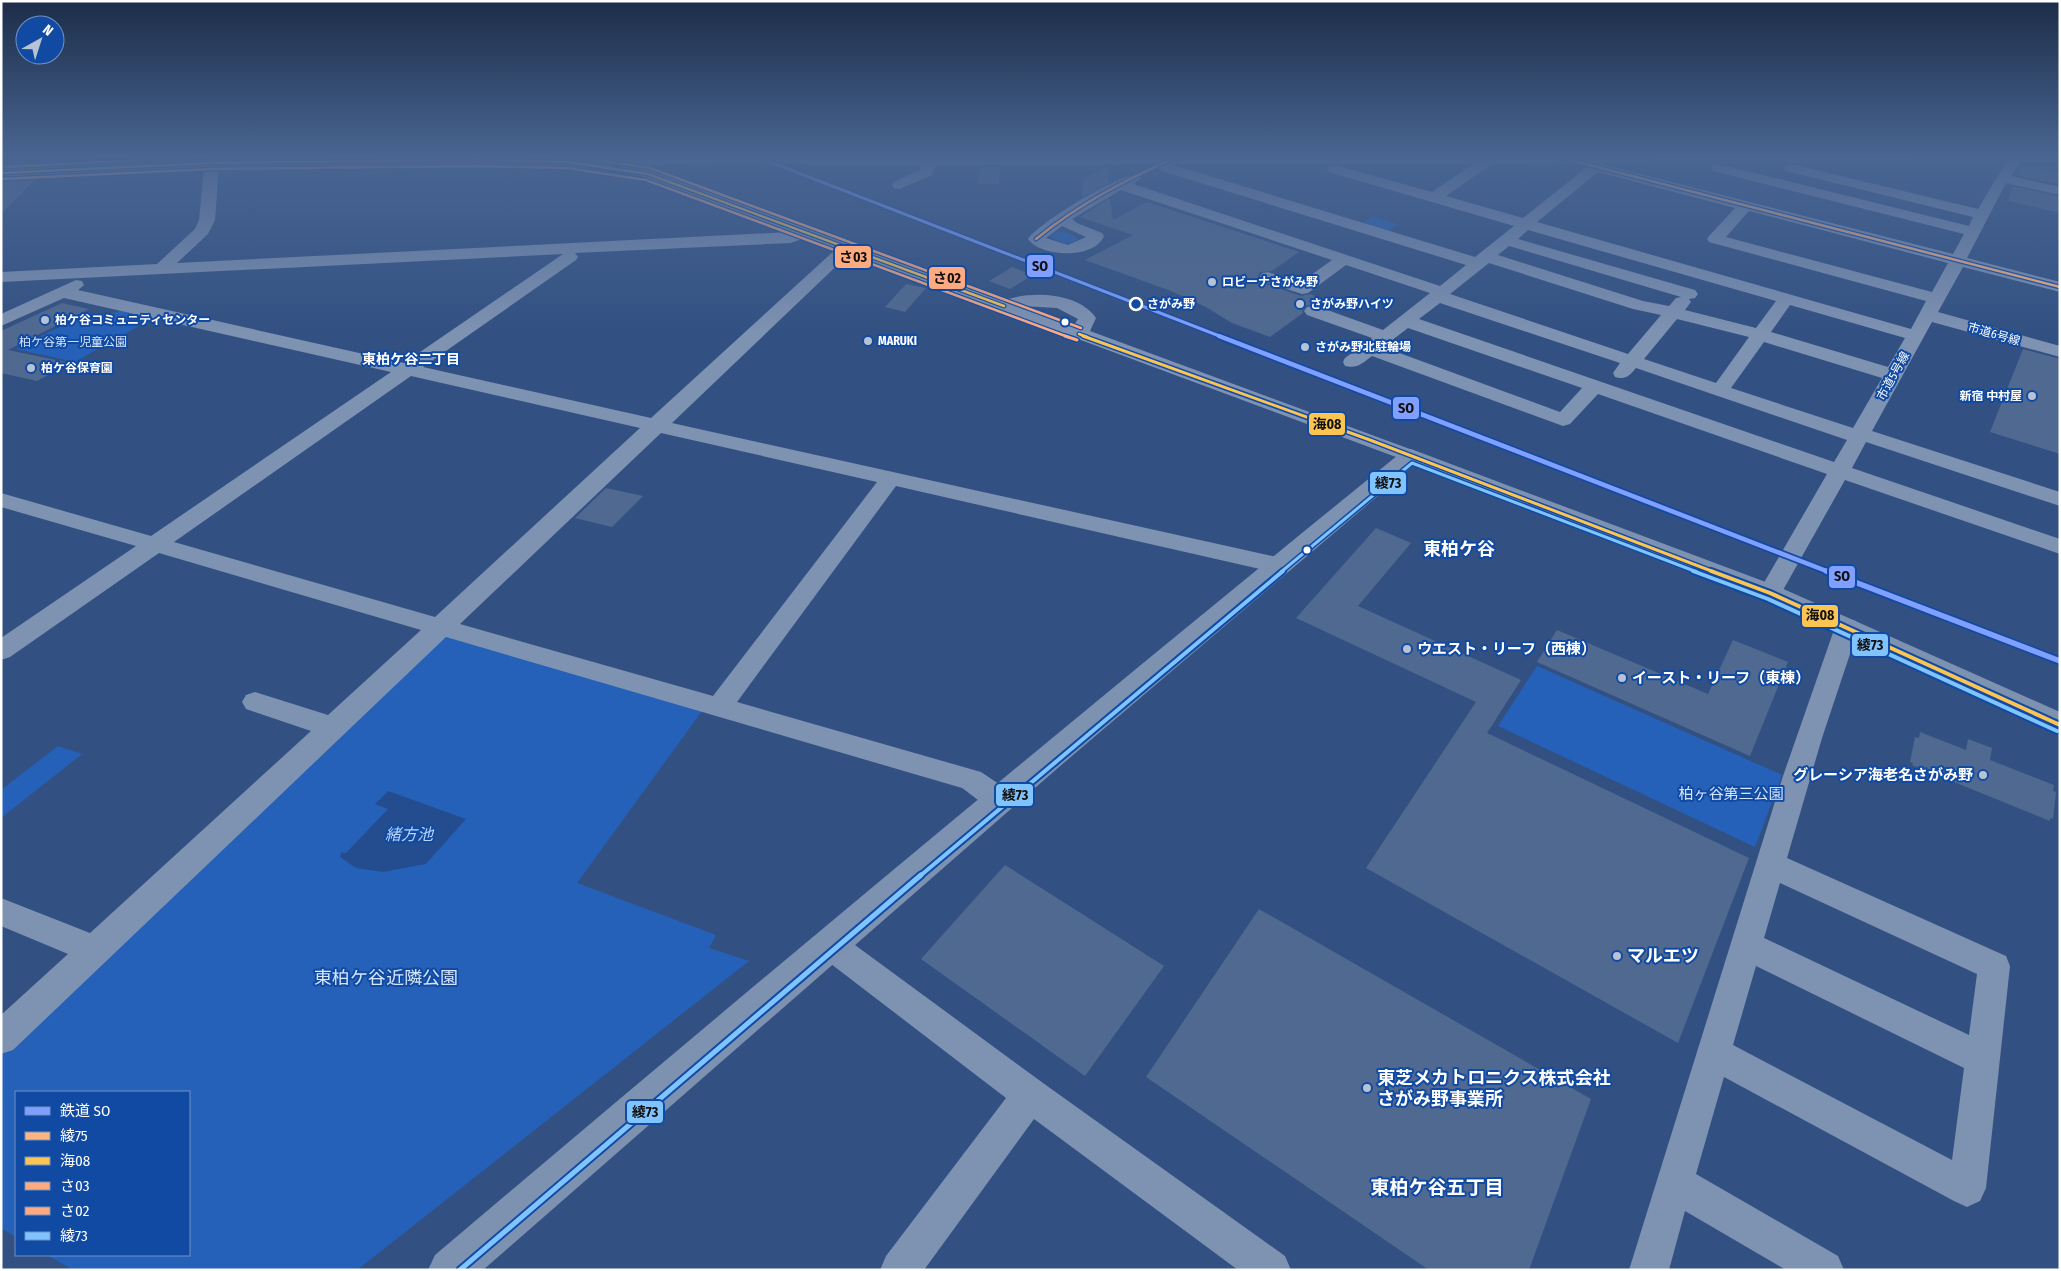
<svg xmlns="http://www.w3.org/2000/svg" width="2061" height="1271" font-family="'Fira Sans Condensed','Noto Sans JP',sans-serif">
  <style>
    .green { fill: #2561b8 }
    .water { fill: #234d8f }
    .building { fill: #506990 }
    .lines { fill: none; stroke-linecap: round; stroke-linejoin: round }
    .minor { fill: #7e92b2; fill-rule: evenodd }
    .major { fill: #7d91b1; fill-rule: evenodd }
    .bus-1-casing { stroke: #114aa3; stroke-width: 5 }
    .bus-2-far2-casing { stroke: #114aa3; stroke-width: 5 }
    .bus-2-far1-casing { stroke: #114aa3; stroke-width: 6 }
    .bus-2-casing { stroke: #114aa3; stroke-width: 8 }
    .bus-3-far1-casing { stroke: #114aa3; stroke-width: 5 }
    .bus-3-casing { stroke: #114aa3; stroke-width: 6 }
    .bus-4-casing { stroke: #114aa3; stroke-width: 5 }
    .bus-5-far2-casing { stroke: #114aa3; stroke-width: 6 }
    .bus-5-far1-casing { stroke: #114aa3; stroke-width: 8 }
    .bus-5-casing { stroke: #114aa3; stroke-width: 9 }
    .bus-1 { stroke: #ffb580; stroke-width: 2.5 }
    .bus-2-far2 { stroke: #fcc553; stroke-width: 2.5 }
    .bus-2-far1 { stroke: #fcc553; stroke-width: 3 }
    .bus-2 { stroke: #fcc553; stroke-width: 4 }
    .bus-3-far1 { stroke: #ffab80; stroke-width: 2.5 }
    .bus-3 { stroke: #ffab80; stroke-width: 3 }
    .bus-4 { stroke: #ffa980; stroke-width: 2.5 }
    .bus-5-far2 { stroke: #80c4ff; stroke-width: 3 }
    .bus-5-far1 { stroke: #80c4ff; stroke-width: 4 }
    .bus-5 { stroke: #80c4ff; stroke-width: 5 }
    .rail-1-far2-casing { stroke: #114aa3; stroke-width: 5.5 }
    .rail-1-far1-casing { stroke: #114aa3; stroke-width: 8 }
    .rail-1-casing { stroke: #114aa3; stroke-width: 9 }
    .rail-1-far2 { stroke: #809fff; stroke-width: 3 }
    .rail-1-far1 { stroke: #809fff; stroke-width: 4.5 }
    .rail-1 { stroke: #809fff; stroke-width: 5.5 }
    .poi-dot { fill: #b7c2d3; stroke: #114aa3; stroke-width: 2 }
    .stop-dot { fill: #114aa3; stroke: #fff; stroke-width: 2.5 }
    .bus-dot { fill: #fff; stroke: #114aa3; stroke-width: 2 }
    .labels { text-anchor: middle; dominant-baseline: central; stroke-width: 4; stroke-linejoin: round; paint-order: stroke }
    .far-poi-label { font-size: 12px; font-weight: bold; fill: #fff; stroke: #114aa3; text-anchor: start }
    .far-stop-label { font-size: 12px; font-weight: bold; fill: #fff; stroke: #114aa3; text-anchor: start }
    .far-street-label { font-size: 12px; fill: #fff; stroke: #114aa3 }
    .far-park-label { font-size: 12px; fill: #d4e5fe; stroke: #114aa3 }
    .far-neighbourhood-label { font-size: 14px; font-weight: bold; fill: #fff; stroke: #114aa3 }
    .poi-label { font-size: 15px; font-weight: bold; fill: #fff; stroke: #114aa3; text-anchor: start }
    .park-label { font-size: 15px; fill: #d4e5fe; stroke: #114aa3 }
    .water-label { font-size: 16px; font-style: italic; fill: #b8d4fc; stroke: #114aa3 }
    .quarter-label { font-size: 18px; font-weight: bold; fill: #fff; stroke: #114aa3 }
    .near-poi-label { font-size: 18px; font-weight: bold; fill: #fff; stroke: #114aa3; text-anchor: start }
    .near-park-label { font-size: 18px; fill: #d4e5fe; stroke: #114aa3 }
    .near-neighbourhood-label { font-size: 19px; font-weight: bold; fill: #fff; stroke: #114aa3 }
    .line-badge { stroke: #114aa3; stroke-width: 2 }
    .pale-badge-label { font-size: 14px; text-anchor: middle; font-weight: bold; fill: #111 }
  </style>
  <rect width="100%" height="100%" fill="#325182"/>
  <path class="green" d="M1372 216 1398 224 1386 233 1360 225Z
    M1062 231 1073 235 1078 239 1074 242 1064 243 1050 237 1054 233Z
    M121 310 155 317 75 362 16 349C38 337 60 326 83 318 96 314 110 316 121 310Z
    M443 635 702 711 577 883 716 935 709 948 749 961 357 1270H73L47 1255H189V1092H16V1237L1 1228V1049Z
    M1537 666 1782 775 1755 847 1498 726Z
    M58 746 82 754 1 818V790Z"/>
  <path class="water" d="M388 791 466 819 426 864 383 872 356 868 340 857 341 852 346 853 388 809 375 804Z"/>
  <path class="building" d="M2022 165 2060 172V185L2018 176Z
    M980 167H1000L998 184H979Z
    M1107 167 1109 183 1082 197 1084 179Z
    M38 177 1 214V179Z
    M2013 186 2060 197V213L2008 201Z
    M1110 198 1113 220 1147 202 1299 252 1272 271 1260 272 1258 276 1260 282 1301 296 1310 294 1323 299 1315 304 1306 306 1302 311 1303 313 1270 337 1232 323 1206 307 1171 291 1085 260 1133 235 1080 217Z
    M1012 267 1033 275 1010 289 989 281Z
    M906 284 926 288 905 312 885 307Z
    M62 303 89 309 8 350 70 363 37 381 1 373V331Z
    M2023 349 2060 359V454L1990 432Z
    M606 488 643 496 612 527 575 518Z
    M1376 528 1411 543 1358 606 1521 680 1487 733 1749 858 1678 1043 1366 868 1476 702 1296 618Z
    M1557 630 1708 694 1733 640 1788 662 1750 756 1537 662Z
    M1920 732 1966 750 1968 739 1992 748 1990 760 2054 785 2053 791 2056 792 2053 819 2050 818V821L1912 765 1913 763 1910 762 1915 737 1919 738Z
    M1005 865 1164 966 1085 1076 921 959Z
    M1259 909 1591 1099 1529 1270H1429L1146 1077Z"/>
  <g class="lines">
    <path class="minor" d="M712 155 820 157 925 155H2060V162H2020L2011 176 2060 187V195L2006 183 1967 258 2060 282V292L1963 267 1938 312 2060 346V357L1932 322 1872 431 2060 492V506L1866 442 1852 468 2060 539V554L1845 480 1778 599 1770 601 1762 599 1758 593 1827 474 1598 394 1570 424 1563 426 1372 356C1363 363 1357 369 1345 366L1343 362 1345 358 1372 338 1307 315 1304 311 1307 307 1313 306 1319 307 1383 330 1430 293 1346 265 1308 293 1302 294 1262 281 1260 277 1262 273 1268 272 1300 283 1332 260 1121 190 1072 219 1077 223 1102 233 1104 236C1095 259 1041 258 1028 239 1039 223 1122 171 1139 175L1141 178 1133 184 1440 286 1466 265 1162 171 1160 168 1164 164 936 165 932 175 899 189 894 188 892 185 894 182 920 170 921 165H820L781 162 627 165 653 171 1005 300C1031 291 1078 292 1096 318L1090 331 1418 452 1421 456 1418 460 1411 462 1404 460 849 254 672 423 1277 557 1285 560 1289 565 1285 570 1277 573 896 486 737 702 981 772 1011 792 1015 800 1011 808C992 815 978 799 962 788L446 637 13 1050 1 1054V1015L68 954 1 926V898L90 933 311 731 246 709 242 702 246 695 255 692 328 715 421 630 159 553 10 657 1 660V638L136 546 1 507V493L151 536 391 372 64 298 1 326V314L76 280 82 281 84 285 78 290 404 363 563 254 1 282V272L157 264 195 229 199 220 204 168 1 177V169L212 159 477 156 563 159ZM2006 162 1978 209 1791 164 1786 165 1784 168 1786 171 1973 217 1969 226 1718 164 1713 165 1711 168 1713 171 1964 234 1953 254 1597 163ZM1592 163 1523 218 1446 196 1492 164ZM477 164 585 168 591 166 623 165 618 169 620 172 644 177 791 232 177 263 208 234 215 220 219 167ZM1170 164H1473L1432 192 1334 165 1329 166 1327 169 1329 172 1514 226 1475 257ZM1598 172 1735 208 1709 236 1707 239 1709 242 1926 301 1911 329 1537 222ZM1749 211 1948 263 1932 292 1726 237ZM1062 226 1086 237 1068 245 1046 238ZM1528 230 1776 301 1756 328 1685 310 1691 302 1689 299 1695 298 1698 294 1695 290 1518 239ZM806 238 836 249 651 418 423 367 576 260 578 257 575 253 790 243ZM1509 246 1681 297 1676 298 1669 306 1643 301 1498 255ZM1489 263 1633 309 1661 315 1628 354 1450 294ZM1440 303 1620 363 1613 373 1615 377C1626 380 1629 376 1636 368L1847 440 1834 462 1419 319ZM1790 305 1905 338 1888 367 1771 332ZM1022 306 1057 308 1078 319 1074 325ZM1677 319 1749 337 1716 383 1644 359ZM1408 328 1582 388 1560 412 1383 347ZM1764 342 1882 378 1853 428 1731 388ZM411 376 640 428 435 617 174 542ZM661 433 877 482 713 696 460 624Z
      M1847 618 1856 621 1859 627 1822 738 1787 858 2006 956 2010 966 1986 1188 1980 1201 1967 1207 1954 1201 1724 1077 1696 1174 1838 1256 1844 1270H1786L1685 1211 1669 1270H1629L1783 776 1835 627 1838 621ZM1780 883 1977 974 1969 1035 1764 938ZM1756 966 1964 1068 1952 1160 1733 1045Z
      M829 930 840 934 1043 1083 1285 1256 1291 1270H1238L1034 1119 924 1270H880L886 1256 1006 1098 818 954 813 944 818 934Z"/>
    <path class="major" d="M1411 449 1779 587 2060 712V736L1761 599 1414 465 1059 767 483 1270H428L435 1255C755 984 1077 715 1403 451Z"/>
    <defs>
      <path id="bus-1" d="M1551 155 2060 287
        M1653 159 2016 158
        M1036 239C1080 203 1129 178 1181 155"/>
      <path id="bus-2-far2" d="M1 173 212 163 477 160 568 162 648 174 1004 306
        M1079 334 1087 337"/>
      <path id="bus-2-far1" d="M1083 336 1370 440 1714 572"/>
      <path id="bus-2" d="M1711 571 1770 593 2060 725"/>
      <path id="bus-3-far1" d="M1 179 212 169 477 166 567 168 646 180 1068 337"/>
      <path id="bus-3" d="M1065 336 1077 340"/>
      <path id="bus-4" d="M537 155 569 156 650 168 1081 328
        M1 167 212 157 361 155"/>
      <path id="bus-5-far2" d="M1281 572 1412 463 1697 572"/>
      <path id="bus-5-far1" d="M1693 571 1768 599 2057 731
        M920 876 1283 571"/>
      <path id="bus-5" d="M460 1270 921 875"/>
    </defs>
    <use href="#bus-1" class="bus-1-casing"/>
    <use href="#bus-2-far2" class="bus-2-far2-casing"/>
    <use href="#bus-2-far1" class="bus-2-far1-casing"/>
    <use href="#bus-2" class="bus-2-casing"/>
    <use href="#bus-3-far1" class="bus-3-far1-casing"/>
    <use href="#bus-3" class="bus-3-casing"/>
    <use href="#bus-4" class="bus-4-casing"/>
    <use href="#bus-5-far2" class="bus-5-far2-casing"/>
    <use href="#bus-5-far1" class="bus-5-far1-casing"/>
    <use href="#bus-5" class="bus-5-casing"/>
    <use href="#bus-1" class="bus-1"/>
    <use href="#bus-2-far2" class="bus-2-far2"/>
    <use href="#bus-2-far1" class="bus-2-far1"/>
    <use href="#bus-2" class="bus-2"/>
    <use href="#bus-3-far1" class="bus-3-far1"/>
    <use href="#bus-3" class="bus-3"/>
    <use href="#bus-4" class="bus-4"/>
    <use href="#bus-5-far2" class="bus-5-far2"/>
    <use href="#bus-5-far1" class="bus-5-far1"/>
    <use href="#bus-5" class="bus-5"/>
    <defs>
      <path id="rail-1-far2" d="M752 155 1222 337"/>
      <path id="rail-1-far1" d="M1219 336 1829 572"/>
      <path id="rail-1" d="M1826 571 2060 661"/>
    </defs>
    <use href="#rail-1-far2" class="rail-1-far2-casing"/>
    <use href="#rail-1-far1" class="rail-1-far1-casing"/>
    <use href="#rail-1" class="rail-1-casing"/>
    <use href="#rail-1-far2" class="rail-1-far2"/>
    <use href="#rail-1-far1" class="rail-1-far1"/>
    <use href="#rail-1" class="rail-1"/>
  </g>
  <linearGradient id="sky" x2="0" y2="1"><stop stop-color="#1c2d48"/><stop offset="0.47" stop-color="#496592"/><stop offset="1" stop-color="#496592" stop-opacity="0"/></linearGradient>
  <rect width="2061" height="333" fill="url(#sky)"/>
  <g class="poi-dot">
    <circle cx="1212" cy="282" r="5"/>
    <circle cx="1300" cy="304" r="5"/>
    <circle cx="45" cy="320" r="5"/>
    <circle cx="868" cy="341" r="5"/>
    <circle cx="1305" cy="347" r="5"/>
    <circle cx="31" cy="368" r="5"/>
    <circle cx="2032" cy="396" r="5"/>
    <circle cx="1407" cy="649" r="5"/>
    <circle cx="1622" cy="678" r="5"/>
    <circle cx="1983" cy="775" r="5"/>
    <circle cx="1617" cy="956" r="5"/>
    <circle cx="1367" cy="1088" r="5"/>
  </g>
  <circle class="stop-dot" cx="1136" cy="304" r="6"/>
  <g class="bus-dot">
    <circle cx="1065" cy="322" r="4.5"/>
    <circle cx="1307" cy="550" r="4.5"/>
  </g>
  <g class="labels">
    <g class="far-poi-label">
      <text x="1222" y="282">ロビーナさがみ野</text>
      <text x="1310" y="304">さがみ野ハイツ</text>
      <text x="55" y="320">柏ケ谷コミュニティセンター</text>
      <text x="878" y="341">MARUKI</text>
      <text x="1315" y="347">さがみ野北駐輪場</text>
      <text x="41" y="368">柏ケ谷保育園</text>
      <text x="2022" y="396" text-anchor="end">新宿 中村屋</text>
    </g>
    <g class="far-stop-label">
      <text x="1147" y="304">さがみ野</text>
    </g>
    <g class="far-street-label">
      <text transform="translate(1994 334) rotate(16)">市道6号線</text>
      <text transform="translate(1893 376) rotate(-61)">市道5号線</text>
    </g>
    <g class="far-park-label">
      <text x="73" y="342">柏ケ谷第一児童公園</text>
    </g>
    <g class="far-neighbourhood-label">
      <text x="411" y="359">東柏ケ谷二丁目</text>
    </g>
    <g class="poi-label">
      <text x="1417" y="649">ウエスト・リーフ（西棟）</text>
      <text x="1632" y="678">イースト・リーフ（東棟）</text>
      <text x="1973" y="775" text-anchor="end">グレーシア海老名さがみ野</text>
    </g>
    <g class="park-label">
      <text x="1731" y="794">柏ヶ谷第三公園</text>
    </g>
    <g class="water-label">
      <text x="409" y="834">緒方池</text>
    </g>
    <g class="quarter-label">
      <text x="1459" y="549">東柏ケ谷</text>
    </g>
    <g class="near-poi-label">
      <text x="1627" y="956">マルエツ</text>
      <text x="1377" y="1078">東芝メカトロニクス株式会社<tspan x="1377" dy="21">さがみ野事業所</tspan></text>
    </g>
    <g class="near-park-label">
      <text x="386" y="978">東柏ケ谷近隣公園</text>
    </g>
    <g class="near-neighbourhood-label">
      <text x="1437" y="1187">東柏ケ谷五丁目</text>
    </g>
  </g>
  <g class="line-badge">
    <rect x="834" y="245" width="38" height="24" rx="5" fill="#ffab80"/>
    <rect x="1026" y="254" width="28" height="24" rx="5" fill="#809fff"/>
    <rect x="928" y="266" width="38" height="24" rx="5" fill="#ffa980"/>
    <rect x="1392" y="396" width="28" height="24" rx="5" fill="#809fff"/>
    <rect x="1308" y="412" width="38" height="24" rx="5" fill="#fcc553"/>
    <rect x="1369" y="471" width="38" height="24" rx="5" fill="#80c4ff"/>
    <rect x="1828" y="565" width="28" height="24" rx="5" fill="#809fff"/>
    <rect x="1801" y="604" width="38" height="24" rx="5" fill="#fcc553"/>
    <rect x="1851" y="633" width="38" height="24" rx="5" fill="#80c4ff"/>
    <rect x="995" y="783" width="39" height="24" rx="5" fill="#80c4ff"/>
    <rect x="626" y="1100" width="38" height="24" rx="5" fill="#80c4ff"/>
  </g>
  <g class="pale-badge-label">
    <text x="853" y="262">さ03</text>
    <text x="1040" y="271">SO</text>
    <text x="947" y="283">さ02</text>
    <text x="1406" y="413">SO</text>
    <text x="1327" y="429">海08</text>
    <text x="1388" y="488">綾73</text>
    <text x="1842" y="581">SO</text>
    <text x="1820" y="620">海08</text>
    <text x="1870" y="650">綾73</text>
    <text x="1015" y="800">綾73</text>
    <text x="645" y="1117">綾73</text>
  </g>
  <rect width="2061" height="1271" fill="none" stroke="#ffffff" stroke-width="5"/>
  <rect x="15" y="1091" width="175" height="165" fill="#114aa3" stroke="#7092c8"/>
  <rect x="25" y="1107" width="25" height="8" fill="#809fff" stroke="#7092c8"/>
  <text x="60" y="1116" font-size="15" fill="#ffffff">鉄道 SO</text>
  <rect x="25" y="1132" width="25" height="8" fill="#ffb580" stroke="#7092c8"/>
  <text x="60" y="1141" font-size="15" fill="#ffffff">綾75</text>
  <rect x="25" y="1157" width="25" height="8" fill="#fcc553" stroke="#7092c8"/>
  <text x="60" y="1166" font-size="15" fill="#ffffff">海08</text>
  <rect x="25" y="1182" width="25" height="8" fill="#ffab80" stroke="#7092c8"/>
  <text x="60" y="1191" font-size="15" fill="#ffffff">さ03</text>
  <rect x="25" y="1207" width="25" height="8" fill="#ffa980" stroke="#7092c8"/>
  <text x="60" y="1216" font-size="15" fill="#ffffff">さ02</text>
  <rect x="25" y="1232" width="25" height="8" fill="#80c4ff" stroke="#7092c8"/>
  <text x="60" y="1241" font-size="15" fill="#ffffff">綾73</text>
  <g transform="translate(40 40) rotate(39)"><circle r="24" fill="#114aa3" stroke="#7092c8"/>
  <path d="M0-4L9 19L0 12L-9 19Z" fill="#b7c2d3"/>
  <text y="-8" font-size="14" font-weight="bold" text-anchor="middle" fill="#ffffff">N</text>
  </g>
</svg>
